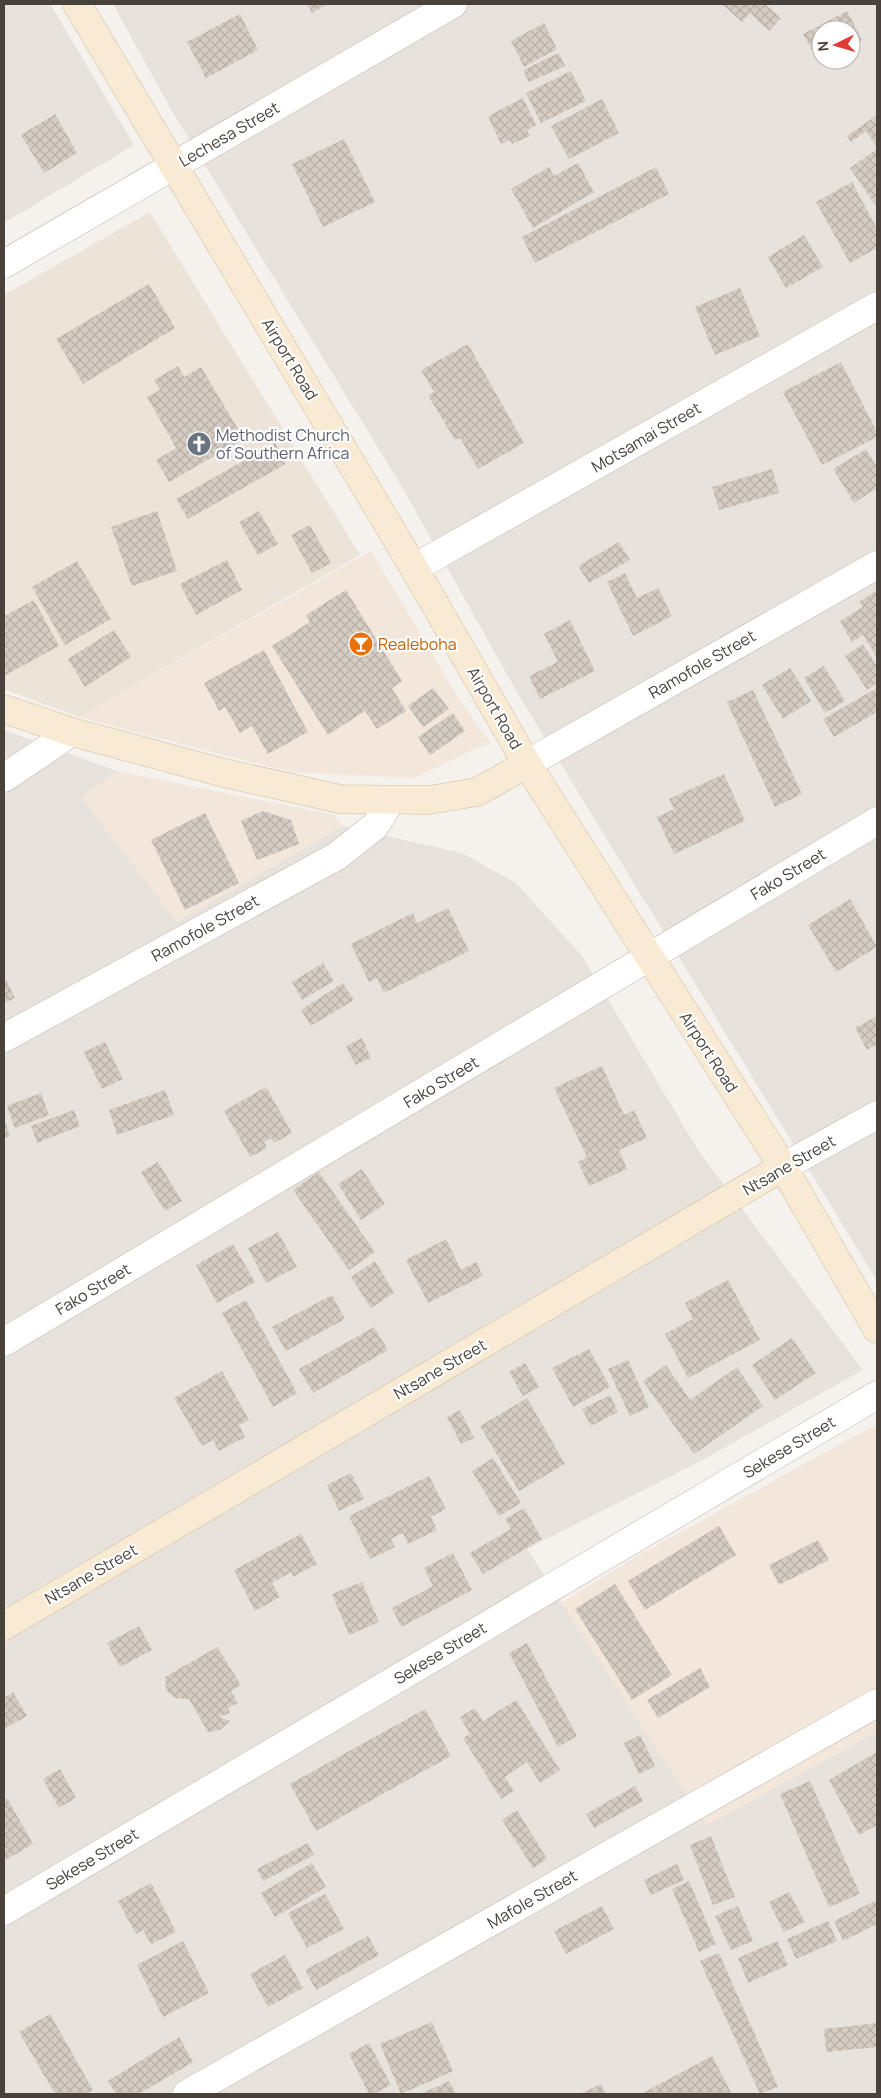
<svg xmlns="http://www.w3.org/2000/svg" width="881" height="2098" font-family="Manrope,sans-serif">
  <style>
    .residential { fill: #e8e2dc; fill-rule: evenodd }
    .commercial { fill: #f3e6db }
    .education { fill: #ece4d9 }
    .building { fill: url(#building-cross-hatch) }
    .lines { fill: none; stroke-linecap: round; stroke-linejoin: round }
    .street-casing { stroke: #bfb8b0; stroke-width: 29 }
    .secondary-casing { stroke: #cfbda2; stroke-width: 29 }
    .street { stroke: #fff; stroke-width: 28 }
    .secondary { stroke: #f9ebd3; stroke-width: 28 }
    .labels { text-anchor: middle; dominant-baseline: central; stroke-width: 4.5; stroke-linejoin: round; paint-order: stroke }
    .street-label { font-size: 16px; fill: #49423b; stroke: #fff }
    .worship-label { font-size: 16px; fill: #5b616d; stroke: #fff; text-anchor: start }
    .food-label { font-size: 16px; fill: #c56008; stroke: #fff; text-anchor: start }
  </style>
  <defs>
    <pattern id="building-cross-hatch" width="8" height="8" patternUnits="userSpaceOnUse" patternTransform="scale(1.25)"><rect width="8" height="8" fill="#d5ccc3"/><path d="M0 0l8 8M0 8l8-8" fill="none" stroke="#b8b0a8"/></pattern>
  </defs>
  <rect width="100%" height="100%" fill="#f5f1ed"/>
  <path class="residential" d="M4 4H50L134 145 4 223Z
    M113 4H877V1281L518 694 402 487 173 113ZM821 30H851V60H821Z
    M4 730 117 771 82 797 177 922 342 826 462 853 516 883 582 956 698 1150 863 1370 697 1463 527 1549 707 1825 876 1732 877 2094H4Z"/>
  <path class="commercial" d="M371 551 459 699 491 744 479 747 414 778 290 772 79 717Z
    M117 771 334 815 342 826 177 922 81 797Z
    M877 1424V1734L876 1732 707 1825 561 1603 639 1555Z"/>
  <path class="education" d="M150 212 360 555 79 717 4 689V295Z"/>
  <path class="building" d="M307 4H327L312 13Z
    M722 4H765L781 18 769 31 750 13 742 22Z
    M847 11 862 40 851 46V30H821V60H825L819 63 803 34Z
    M240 14 258 50 206 78 187 42Z
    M544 23 557 49 524 67 511 41Z
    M559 53 565 66 529 82 523 70Z
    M571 71 586 101 541 123 526 93Z
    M523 98 536 125 527 130 530 136 512 144 510 140 501 144 488 116Z
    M602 99 619 133 569 159 551 126Z
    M55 114 77 153 44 173 21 135Z
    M877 115V147L866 131 851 142 847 136Z
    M344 139 375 202 323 227 292 164Z
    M877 149V204L875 205 850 168Z
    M578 163 594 192 533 228 511 189 549 167 554 176Z
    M656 167 669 194 535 263 522 237Z
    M852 182 877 229V248L850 263 816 202Z
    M804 235 823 267 786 288 768 257Z
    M149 284 175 328 83 384 56 339Z
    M740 288 760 336 715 355 695 307Z
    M468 344 524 443 478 469 460 438 455 440 428 395 434 392 421 370Z
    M841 362 877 432V437L822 465 783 392Z
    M178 366 184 377 201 367 244 439 169 482 156 460 176 448 147 397 160 390 154 380Z
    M275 443 286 464 188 519 176 499Z
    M866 449 876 465 877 464V488L854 503 833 469Z
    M772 469 779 493 719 510 712 487Z
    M157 511 177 571 132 586 111 527Z
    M259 511 278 544 258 555 239 522Z
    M310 525 331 563 312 573 291 535Z
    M619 542 630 560 589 583 578 566Z
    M227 560 242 590 196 615 180 584Z
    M77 561 111 619 65 645 32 587Z
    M625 573 637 598 658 588 672 616 633 636 607 582Z
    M346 590 402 681 392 688 406 711 377 729 365 711 328 735 272 646 310 622 306 615Z
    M876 591 877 593 876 656 863 635 852 642 840 621 863 607 859 602Z
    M34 600 59 646 4 676V616Z
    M570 620 595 671 540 699 529 676 558 662 544 634Z
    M114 630 131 657 85 687 68 659Z
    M863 644 877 666V683L867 690 845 656Z
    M264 650 308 732 268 754 252 726 240 733 225 707 219 711 204 683Z
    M824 666 845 701 825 713 804 678Z
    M790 668 811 701 783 719 762 685Z
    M433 688 449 709 423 727 408 706Z
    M877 688V712L834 737 823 719Z
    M753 690 802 794 775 807 727 702Z
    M453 713 465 731 430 755 418 737Z
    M724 774 745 821 674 854 657 817 674 809 669 799Z
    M263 811 291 820 299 844 257 860 241 821Z
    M205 813 239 883 185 910 151 840Z
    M850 899 877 947 836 972 808 925Z
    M448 908 469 951 384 993 377 978 369 982 351 944 413 913 417 923Z
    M323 963 334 981 302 1000 292 982Z
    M4 976 15 998 4 1003Z
    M343 983 354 1000 311 1026 301 1010Z
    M877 1016V1044L867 1050 855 1028Z
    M362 1038 371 1058 355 1065 346 1046Z
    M105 1042 123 1079 102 1089 84 1052Z
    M602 1066 624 1115 634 1110 647 1138 619 1150 627 1169 589 1186 578 1162 587 1157 554 1088Z
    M266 1087 292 1133 274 1143 271 1138 264 1142 267 1148 250 1157 224 1111Z
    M165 1090 174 1115 117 1135 109 1110Z
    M41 1093 49 1115 15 1128 7 1106Z
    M74 1110 80 1126 37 1143 31 1126Z
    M4 1118 10 1136 4 1138Z
    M158 1162 182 1201 165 1211 141 1172Z
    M362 1169 385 1204 361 1220 338 1184Z
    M319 1172 375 1252 349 1270 293 1190Z
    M278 1232 297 1267 266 1283 248 1248Z
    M446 1239 461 1270 476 1262 483 1276 428 1303 406 1260Z
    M233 1244 255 1282 217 1303 196 1265Z
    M375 1261 394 1293 371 1308 351 1277Z
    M728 1280 760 1340 688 1378 665 1334 693 1319 685 1303Z
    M332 1295 345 1319 286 1351 272 1327Z
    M246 1300 297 1393 273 1407 222 1313Z
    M374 1327 388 1350 313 1393 299 1369Z
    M792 1338 816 1373 775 1400 752 1365Z
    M589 1349 610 1387 573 1407 552 1368Z
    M628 1360 649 1407 630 1416 608 1369Z
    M525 1363 539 1387 523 1396 509 1372Z
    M666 1365 690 1400 737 1367 763 1406 694 1454 643 1381Z
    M222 1371 249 1420 239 1425 245 1437 219 1451 213 1440 202 1446 174 1398Z
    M610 1395 618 1412 591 1426 582 1409Z
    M527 1398 565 1464 519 1491 480 1426Z
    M460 1410 474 1438 461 1444 447 1417Z
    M493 1458 521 1503 499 1516 472 1471Z
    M351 1473 364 1499 339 1511 327 1485Z
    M429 1476 446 1509 431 1517 437 1530 408 1544 403 1533 391 1539 395 1547 370 1559 349 1516Z
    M524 1508 542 1539 483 1574 470 1553 511 1529 505 1519Z
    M719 1526 736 1555 645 1610 628 1581Z
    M301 1534 317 1564 293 1577 291 1572 272 1583 280 1597 255 1611 234 1570Z
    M818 1540 829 1560 779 1585 769 1565Z
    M453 1553 472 1590 401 1627 392 1608 433 1586 424 1568Z
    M362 1582 379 1622 349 1635 332 1594Z
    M615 1584 672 1675 632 1700 575 1609Z
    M139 1626 152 1650 120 1667 107 1643Z
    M527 1643 577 1736 558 1747 509 1653Z
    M217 1647 241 1685 231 1691 238 1703 228 1708 230 1713 219 1717 230 1721 220 1730 208 1732 189 1699 175 1698 166 1690 165 1677Z
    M700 1668 710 1687 658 1718 647 1700Z
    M13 1692 27 1716 4 1729V1698Z
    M516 1700 560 1770 540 1783 527 1762 505 1777 514 1791 501 1799 463 1738 470 1734 460 1717 475 1708 483 1721Z
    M425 1709 451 1756 316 1831 290 1784Z
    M640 1735 655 1766 639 1774 624 1743Z
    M877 1752V1825L859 1835 829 1780Z
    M60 1769 76 1798 59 1808 43 1779Z
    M810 1781 860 1894 829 1907 780 1794Z
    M635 1786 643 1801 594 1828 586 1814Z
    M7 1798 33 1844 4 1861V1800Z
    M517 1810 547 1859 533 1868 502 1820Z
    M711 1836 735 1897 713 1905 690 1845Z
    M308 1843 314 1855 263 1881 257 1869Z
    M312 1863 326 1887 275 1917 261 1893Z
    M677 1864 684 1880 651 1895 644 1880Z
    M689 1881 716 1944 699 1952 672 1889Z
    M151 1883 176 1932 151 1944 143 1930 136 1934 118 1901Z
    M789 1892 805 1922 784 1932 769 1902Z
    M325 1894 344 1929 307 1948 288 1913Z
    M877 1900V1924L843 1941 834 1921Z
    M602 1906 614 1929 566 1954 554 1931Z
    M738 1906 753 1941 731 1950 715 1916Z
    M828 1921 837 1941 796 1959 787 1939Z
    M368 1936 379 1955 316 1990 305 1970Z
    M183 1941 209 1993 163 2017 137 1965Z
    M777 1941 788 1965 748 1983 738 1958Z
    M719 1953 778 2087 760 2094 700 1961Z
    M285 1955 303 1988 268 2007 250 1974Z
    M50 2014 93 2090 86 2094H55L19 2032Z
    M432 2022 453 2071 401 2094 380 2044Z
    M877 2023V2047L826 2052 824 2029Z
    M179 2037 193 2062 139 2094H116L108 2081Z
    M369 2043 391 2085 374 2094H369L349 2054Z
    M712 2056 732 2094H641Z
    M449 2081 456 2094H420Z
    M601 2084 606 2094H580Z"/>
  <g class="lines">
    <defs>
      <path id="street" d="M4 264 453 4
        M414 568 877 306
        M527 764 877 565
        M4 778 72 732
        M4 1038 337 856 375 826 391 800
        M783 1167 877 1115
        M4 1342 877 821
        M4 1911 877 1395
        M187 2094 877 1703"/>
      <path id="secondary" d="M77 4 414 568 527 764 783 1167 877 1329
        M4 709 72 732 224 773 340 799 429 800 477 792 527 764
        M4 1626 783 1167"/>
    </defs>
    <use href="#street" class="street-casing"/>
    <use href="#secondary" class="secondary-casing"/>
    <use href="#street" class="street"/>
    <use href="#secondary" class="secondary"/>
  </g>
  <defs>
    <symbol id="church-disc" viewBox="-11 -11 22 22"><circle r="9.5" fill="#6b7280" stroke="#fff"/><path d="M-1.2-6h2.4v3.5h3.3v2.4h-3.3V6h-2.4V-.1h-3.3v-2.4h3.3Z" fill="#fff"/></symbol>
    <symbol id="bar-disc" viewBox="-11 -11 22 22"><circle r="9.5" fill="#e8710a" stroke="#fff"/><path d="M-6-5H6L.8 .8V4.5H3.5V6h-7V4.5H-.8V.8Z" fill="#fff"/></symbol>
  </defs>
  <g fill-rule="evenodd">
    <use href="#church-disc" x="185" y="430" width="28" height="28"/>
    <use href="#bar-disc" x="347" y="630" width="28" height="28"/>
  </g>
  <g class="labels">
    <g class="street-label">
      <text transform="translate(229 134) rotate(-30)">Lechesa Street</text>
      <text transform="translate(290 359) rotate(59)">Airport Road</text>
      <text transform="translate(646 437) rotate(-30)">Motsamai Street</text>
      <text transform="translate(702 664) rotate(-30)">Ramofole Street</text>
      <text transform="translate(495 708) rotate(60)">Airport Road</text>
      <text transform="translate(788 874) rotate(-31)">Fako Street</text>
      <text transform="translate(205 928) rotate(-29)">Ramofole Street</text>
      <text transform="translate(709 1052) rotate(57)">Airport Road</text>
      <text transform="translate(441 1082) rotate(-31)">Fako Street</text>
      <text transform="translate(789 1165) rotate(-30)">Ntsane Street</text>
      <text transform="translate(93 1289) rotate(-31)">Fako Street</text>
      <text transform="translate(440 1369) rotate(-30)">Ntsane Street</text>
      <text transform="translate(789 1447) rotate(-31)">Sekese Street</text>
      <text transform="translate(91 1574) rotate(-30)">Ntsane Street</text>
      <text transform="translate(440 1653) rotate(-31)">Sekese Street</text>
      <text transform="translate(92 1859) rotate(-31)">Sekese Street</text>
      <text transform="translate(532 1899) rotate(-30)">Mafole Street</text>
    </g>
    <g class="worship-label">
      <text x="216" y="435">Methodist Church<tspan x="216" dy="18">of Southern Africa</tspan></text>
    </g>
    <g class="food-label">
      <text x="378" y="644">Realeboha</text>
    </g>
  </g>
  <rect width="881" height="2098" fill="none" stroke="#49423b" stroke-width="10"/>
  <g transform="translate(836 45) rotate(265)"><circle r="24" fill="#ffffff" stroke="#b6b3b1"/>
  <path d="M0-4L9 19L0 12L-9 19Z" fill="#e23b37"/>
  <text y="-8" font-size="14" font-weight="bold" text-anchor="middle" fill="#49423b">N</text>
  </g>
</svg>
